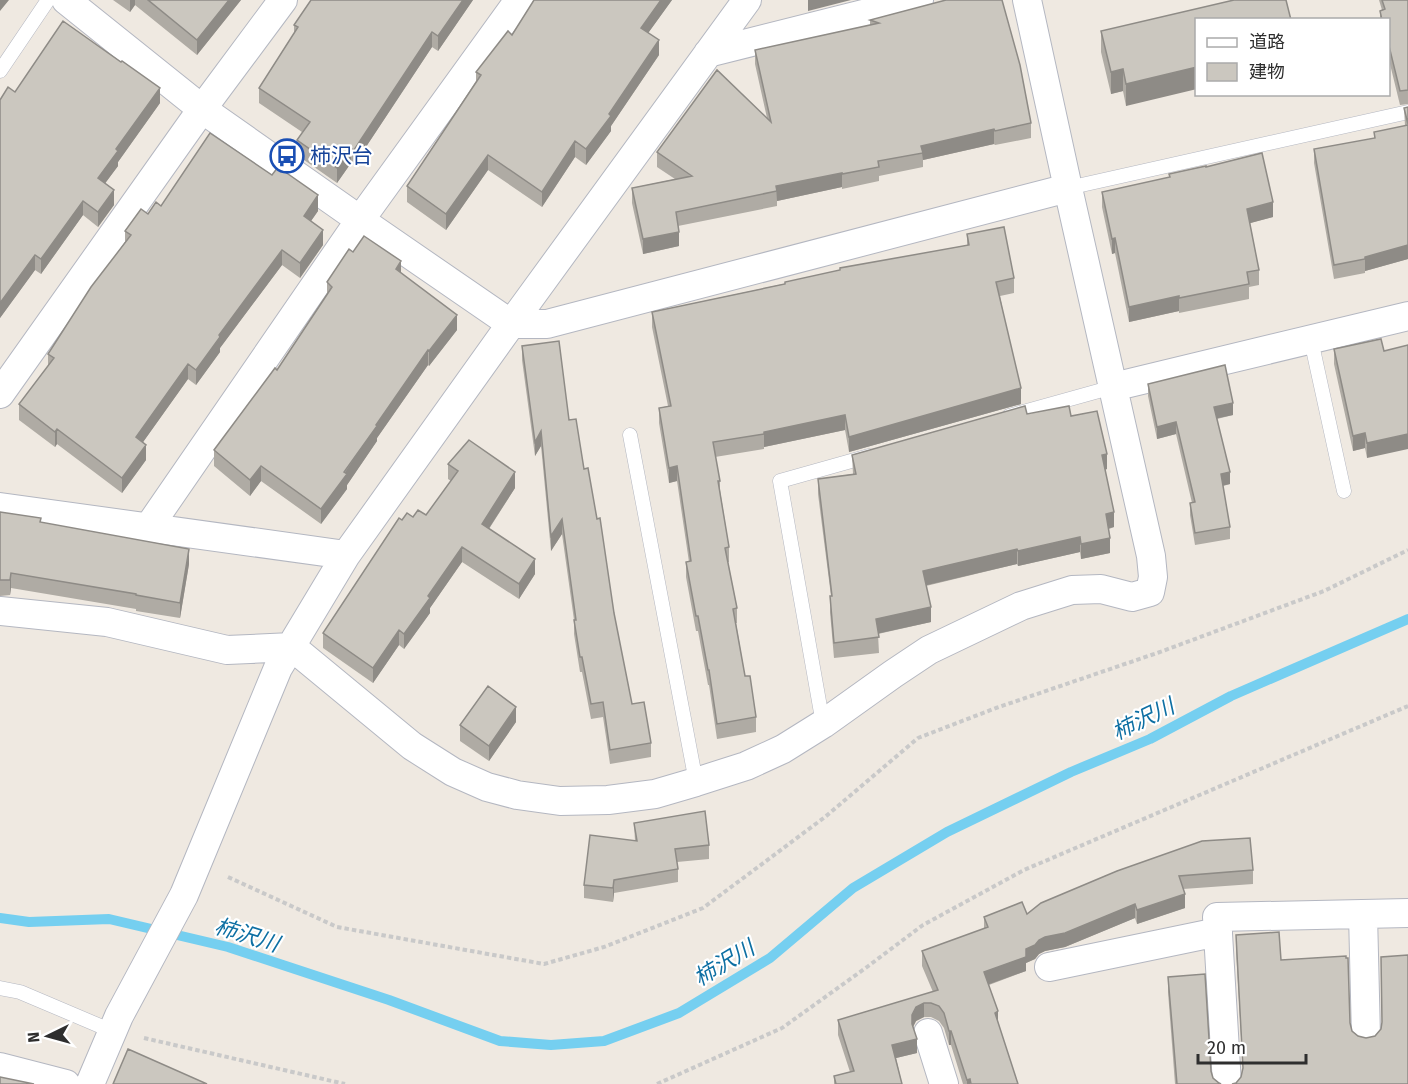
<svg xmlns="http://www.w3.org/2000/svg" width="1408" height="1084" font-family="'Fira Sans','Noto Sans JP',sans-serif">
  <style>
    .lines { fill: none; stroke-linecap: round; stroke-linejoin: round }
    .stream { stroke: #75cff0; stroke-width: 10 }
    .service-casing { stroke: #b4b7c1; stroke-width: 15 }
    .minor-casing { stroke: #b4b7c1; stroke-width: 30 }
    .path { stroke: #c9c9c9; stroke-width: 4; stroke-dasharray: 4.5 3; stroke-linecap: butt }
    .service { stroke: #fff; stroke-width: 14 }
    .minor { stroke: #fff; stroke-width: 28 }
    .wall { fill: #afaba4 }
    .shaded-wall { fill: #8e8b86 }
    .building { fill: #cbc7bf; stroke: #8e8b86; stroke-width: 1.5 }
    .labels { text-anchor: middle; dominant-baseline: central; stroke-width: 4.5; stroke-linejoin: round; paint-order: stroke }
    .transit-label { font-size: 21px; fill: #164399; stroke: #fff; text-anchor: start }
    .water-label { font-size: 22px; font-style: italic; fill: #0d6fa3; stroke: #fff }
  </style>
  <rect width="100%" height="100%" fill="#efe9e1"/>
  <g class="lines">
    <path class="stream" d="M0 918 29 922 109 919 228 947 389 1000 500 1041 551 1045 604 1041 679 1013 770 958 853 888 947 832 1071 772 1150 739 1231 696 1408 619"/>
    <defs>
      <path id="service" d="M0 71 48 0
        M1068 188 1408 112
        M1311 340 1344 491
        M1009 416 1113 387
        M630 435 696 782
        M823 724 780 481 869 456
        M0 988 20 992 112 1031"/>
      <path id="minor" d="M66 0 202 109 360 220 511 324H547L1068 188
        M708 53 919 0
        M1113 387 1408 316
        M0 394 202 109 283 0
        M0 507 346 555
        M148 528 360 220 519 0
        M0 611 107 622 227 650 292 647 412 746 453 772 487 787 517 795 560 801 608 800 655 794 696 782 746 766 783 749 823 724 893 674 929 650 1021 606 1072 590 1101 589 1132 597 1150 592 1153 577 1151 556 1068 188 1027 0
        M1363 914 1366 1037
        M1049 967 1218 932
        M928 1033 944 1084
        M0 1067 66 1084
        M90 1084 119 1016 184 895 278 668 346 555 511 324 747 0
        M1227 1084 1217 917 1408 913"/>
    </defs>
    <use href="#service" class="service-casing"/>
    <use href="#minor" class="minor-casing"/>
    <path class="path" d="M228 877 337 927 544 964 604 947 703 908 825 817 918 738 996 708 1160 652 1324 591 1408 550
      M144 1038 345 1084
      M657 1084 782 1028 867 967 923 925 1024 870 1408 706"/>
    <use href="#service" class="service"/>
    <use href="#minor" class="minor"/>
  </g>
  <path class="wall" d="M113 0H241L197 55 135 5 130 12Z
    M473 0 438 51 432 47 354 165 351 163 337 183 297 155V140L302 132 259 103V88L294 33V25Z
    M534 0H672L648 33 659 55 611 126V131L586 165 575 157 542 207 488 170 446 230 407 202V186L476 81V72L512 35Z
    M946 0 1031 123V138L995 145 994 144 923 160V167L879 176V181L842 189V187L777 201V206L678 226 679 246 643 254 632 203V188L675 179 657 167V152L767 118 755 64V50L870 25V20Z
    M1379 0H1408V104L1400 105 1389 60V20H1380V11L1382 10Z
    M1291 20 1126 106 1123 91 1111 94 1101 52V31Z
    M121 62 160 103 118 162V166L105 183 114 205 98 227 83 215 41 274 35 270 0 318V100L15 92Z
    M1408 107V259L1365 271V273L1334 279 1314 163V149L1374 139V132L1405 126 1404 108Z
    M1206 167 1273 217 1250 223 1259 270V285L1249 287V299L1179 313V311L1129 322 1115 253 1112 254 1102 207V192L1169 178V174Z
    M161 206 318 211 311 221 323 245 300 278 282 265 220 348V352L196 385 188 379 143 442 146 460 122 493 57 444 55 447 19 420V404L48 366V354L125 242V231Z
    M967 234 1014 278V293L1000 296 1021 404 849 452 845 430 764 447V449L715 457 720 481V490L729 547V562H728L737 608V623H736L745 676 756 717V732L717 739 709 685H708L698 631H696L686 577V562H689L677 481 669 483 659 423V408L668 406 652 327V312L967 245Z
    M353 252 401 273 457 330 429 366 428 365 377 438V441L347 485V489L321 524 261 481 250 496 214 466V450L277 370 327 295V282Z
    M1381 339 1367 458 1365 448 1353 451 1334 364V349Z
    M522 346 569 420 584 469 632 704 651 743V757L610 764 603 717 591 719 582 672H580L574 634V620L562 534 551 551 541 446 535 456 522 360Z
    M1148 384 1233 415 1217 419 1230 484 1223 486 1230 527V539L1195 545 1190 515V503H1192L1176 434 1157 439 1148 396Z
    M1027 414 1071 416 1107 469 1105 470 1114 527 1109 529 1110 553 1081 559 1080 552 1018 566 1017 564 926 586 931 622 878 634 879 653 834 658 830 612 831 596 818 494V479L853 474 852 455Z
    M448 464 515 488 489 529 535 574 519 599 462 562 430 608V613L404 649 399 645 373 683 323 648V633L402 520 413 517 426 515 451 481 448 479Z
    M0 512 189 564 180 618 136 611V609L11 588 10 595 0 596Z
    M516 722 489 761 460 741V725Z
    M634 823 709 845V859L677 862 678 869V882L614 893 613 902 584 898V885L635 841Z
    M1253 870V884L1183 889 1185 908 1137 924 1135 918 1065 947 1045 951 1039 954 1035 959 1026 963V971L989 985 998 1023 1018 1084H963L951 1045H949L944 1028 939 1021 931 1017H924L916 1021 913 1027 917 1053 896 1058 902 1084H834V1076L850 1072 838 1035V1020L933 992 922 966V951L984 929V917L1027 914 1117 871Z
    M1236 935 1281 960 1350 1023 1352 1031 1358 1036 1366 1038 1375 1036 1381 1029 1408 1084 1236 1083 1241 1077 1243 1071 1236 950Z
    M1168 977 1213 1078 1219 1083 1221 1084H1175L1168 992Z"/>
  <path class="shaded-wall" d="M0 0H9L0 11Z
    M130 0H135V5L130 12Z
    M229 0H241L197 55V40Z
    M463 0H473L438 51V36Z
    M661 0H672L641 43V28Z
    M808 0H851L808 11Z
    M432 32V47L354 165V150Z
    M659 40V55L611 126V131L586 165V149Z
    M1197 67V89L1126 106V84Z
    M1123 69V91L1111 94V72Z
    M160 88V103L118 162V166L98 193V178L116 149Z
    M994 129V144L923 160 921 146Z
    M575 141V157L542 207V192Z
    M351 148V163L337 183V168Z
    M488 155V170L446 230V214Z
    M842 173V187L777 201 776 186Z
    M114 190V205L98 227V212Z
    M318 195V211L304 231V216Z
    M83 201V215L41 274V259Z
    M1273 202V217L1247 224V209Z
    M323 230V245L300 278V263Z
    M679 232V246L643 254V239Z
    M1115 238V253L1112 254V239Z
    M1408 245V259L1365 271V257Z
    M282 250V265L220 348V352L196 385V370L219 335Z
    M35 255V270L0 318V303Z
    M401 261V276L396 269Z
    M1179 296V311L1129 322V307Z
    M457 315V330L429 366V351Z
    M428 350V365L377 438V441L347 485V489L321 524V509L376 425Z
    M188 364V379L136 452V437Z
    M1021 388V404L849 452V437Z
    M1233 403V415L1214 419V407Z
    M845 415V430L764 447V432Z
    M1176 422V434L1157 439V427Z
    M57 429V444L55 447V432Z
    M541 431V446L535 456V442Z
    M1365 433V448L1353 451V436Z
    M1408 434V449L1367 458V443Z
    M146 445V460L122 493V478Z
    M1107 454V469L1102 470V455Z
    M261 466V481L250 496V480Z
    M677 466V481L669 483V468Z
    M515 472V488L482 539V524Z
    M1230 472V484L1221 486V474Z
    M1114 512V527L1106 529V514Z
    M562 519V534L551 551V536Z
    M1080 537V552L1018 566V551Z
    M1110 538V553L1081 559V544Z
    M462 547V562L430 608V613L404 649V634L428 596Z
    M189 549V564L180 618V603Z
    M1017 549V564L923 586V571Z
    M535 559V574L519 599V584Z
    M11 573V588L10 595V580Z
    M931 607V622L876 634V619Z
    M399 630V645L373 683V668Z
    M516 707V722L489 761V746Z
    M614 880V893L613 902V888Z
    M1185 894V908L1137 924V910Z
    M1135 904V918L1065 947 1045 951 1039 954 1035 959 1026 963V971L984 986V972L1026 949 1039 940 1045 937Z
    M924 1003V1017L916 1021 912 1029V1015L916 1007Z
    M998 1011V1026L995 1013Z
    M949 1031H951V1045H949Z
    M917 1039V1053L892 1059V1045Z
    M970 1079V1084H967V1080Z"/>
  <path class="building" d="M148 0H229L197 40Z
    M311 0H463L438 36 432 32 354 150 351 148 337 168 297 140 310 122 259 88 298 27 294 25Z
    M534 0H661L641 28 659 40 609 114 611 116 586 149 575 141 542 192 488 155 446 214 407 186 481 75 476 72 508 31 512 35Z
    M946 0H1002L1020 65 1031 123 995 131 994 129 921 146 923 153 878 161 879 167 842 174V173L776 186 777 191 676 212 679 232 643 239 632 188 692 176 657 152 717 70 771 122 755 50 879 23 870 20Z
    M1234 0H1286L1291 20H1197V67L1126 84 1123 69 1111 72 1101 31Z
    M1382 0H1408V90L1400 91 1389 46V20H1382L1380 11 1385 9Z
    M63 21 121 62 122 61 160 88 116 149 118 151 98 178 114 190 98 212 83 201 41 259 35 255 0 303V100L8 87 15 92Z
    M1408 107V124L1404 108Z
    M1408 125V245L1365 257V259L1334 265 1314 149 1375 138 1374 132Z
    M210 133 272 175 278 167 318 195 304 216 323 230 300 263 282 250 219 335 220 337 196 370 188 364 136 437 146 445 122 478 57 429 55 432 19 404 54 358 48 354 91 287 131 235 125 231 141 209 148 214 156 202 161 206Z
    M1262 153 1273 202 1247 209 1259 270 1247 272 1249 284 1179 298V296L1129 307 1115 238 1112 239 1102 192 1170 177 1169 174 1206 166V167Z
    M1004 227 1014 278 996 282 1021 388 849 437 845 415 764 432V434L713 442 720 481H718L729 547 725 548 737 608 733 609 745 676H750L756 717 717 724 709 670H708L698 616H696L686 562 691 561 677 466 669 468 659 408 671 406 652 312 785 284V282L840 270V268L969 245 967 234Z
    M364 236 401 261 396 269 457 315 429 351 428 350 376 425 377 426 344 472 347 474 321 509 261 466 250 480 214 450 275 368 277 370 332 287 327 282 349 249 353 252Z
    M1381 339 1384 351 1408 345V434L1367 443 1365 433 1353 436 1334 349Z
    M559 341 569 420 576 419 584 469 588 468 597 519 600 518 614 613 632 704 644 702 651 743 610 750 603 702 591 704 582 657H580L574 620H576L562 519 551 536 541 431 535 442 522 346Z
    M1225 365 1233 403 1214 407 1230 472 1221 474 1230 527 1195 533 1190 503 1195 502 1176 422 1157 427 1148 384Z
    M1025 406 1027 414 1069 406 1071 416 1097 411 1107 454 1102 455 1114 512 1106 514 1110 538 1081 544 1080 537 1018 551 1017 549 923 571 931 607 876 619 879 637 834 643 830 596H832L818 479 856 474 852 455Z
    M469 440 515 472 482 524 535 559 519 584 462 547 428 596 430 598 404 634 399 630 373 668 323 633 399 518 402 520 407 513 413 517 418 510 426 515 458 471 448 464Z
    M0 512 41 518 40 522 189 549 180 603 136 595V594L11 573 10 580H0Z
    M488 686 516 707 489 746 460 725Z
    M705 811 709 845 675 849 678 869 614 880 613 888 584 885 590 835 637 841 634 823Z
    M1250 838 1253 870 1179 876 1185 894 1137 910 1135 904 1065 933 1045 937 1039 940 1035 945 1026 949V957L984 972 998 1011 995 1013 1018 1084H971L970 1079 967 1080 951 1031H949L944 1013 939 1006 931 1003H924L916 1007 912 1015V1024L917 1039 892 1045 902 1084H836L834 1076 854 1071 838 1020 938 990 922 951 988 927 984 917 1022 902 1027 914 1041 903 1117 871 1202 841Z
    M1279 932 1281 960 1346 956V958H1348L1350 1023 1352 1031 1358 1036 1366 1038 1375 1036 1381 1029 1382 1022 1381 957 1408 955V1084H1232L1236 1083 1241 1077 1243 1068 1236 935Z
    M1205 974 1211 1071 1213 1078 1219 1083 1221 1084H1177L1168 977Z
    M128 1049 207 1084H113Z
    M0 1077 34 1084H0Z"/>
  <defs>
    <symbol id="bus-ring" viewBox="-11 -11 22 22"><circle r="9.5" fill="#fff" stroke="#1a4fb4" stroke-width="1.5"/><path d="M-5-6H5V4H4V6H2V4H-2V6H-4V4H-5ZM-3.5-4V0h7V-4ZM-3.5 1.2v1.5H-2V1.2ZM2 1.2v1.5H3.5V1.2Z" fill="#1a4fb4"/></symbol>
  </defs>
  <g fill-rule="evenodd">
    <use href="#bus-ring" x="268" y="137" width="38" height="38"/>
  </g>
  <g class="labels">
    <g class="transit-label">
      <text x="310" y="156">柿沢台</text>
    </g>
    <g class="water-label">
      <text transform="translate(1143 719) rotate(-26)">柿沢川</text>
      <text transform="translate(247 935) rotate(17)">柿沢川</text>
      <text transform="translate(724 963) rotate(-31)">柿沢川</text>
    </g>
  </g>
  <rect x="1195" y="18" width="195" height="78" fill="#ffffff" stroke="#ababab" stroke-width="1.5"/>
  <rect x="1207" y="38" width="30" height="9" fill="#ffffff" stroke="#ababab" stroke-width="1.5"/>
  <text x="1249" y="48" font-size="18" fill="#2e2e2e">道路</text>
  <rect x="1207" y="63" width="30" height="18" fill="#cbc7bf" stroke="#ababab" stroke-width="1.5"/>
  <text x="1249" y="78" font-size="18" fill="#2e2e2e">建物</text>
  <g transform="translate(48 1036) rotate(265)" stroke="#ffffff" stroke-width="4.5" paint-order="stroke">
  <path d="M0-4.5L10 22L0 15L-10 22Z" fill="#2e2e2e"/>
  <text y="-9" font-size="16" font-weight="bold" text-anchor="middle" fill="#2e2e2e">N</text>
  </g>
  <path d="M1198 1054v9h108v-9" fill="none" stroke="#2e2e2e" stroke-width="3"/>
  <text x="1207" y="1054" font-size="18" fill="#2e2e2e" stroke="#ffffff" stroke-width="4.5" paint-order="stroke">20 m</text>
</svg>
